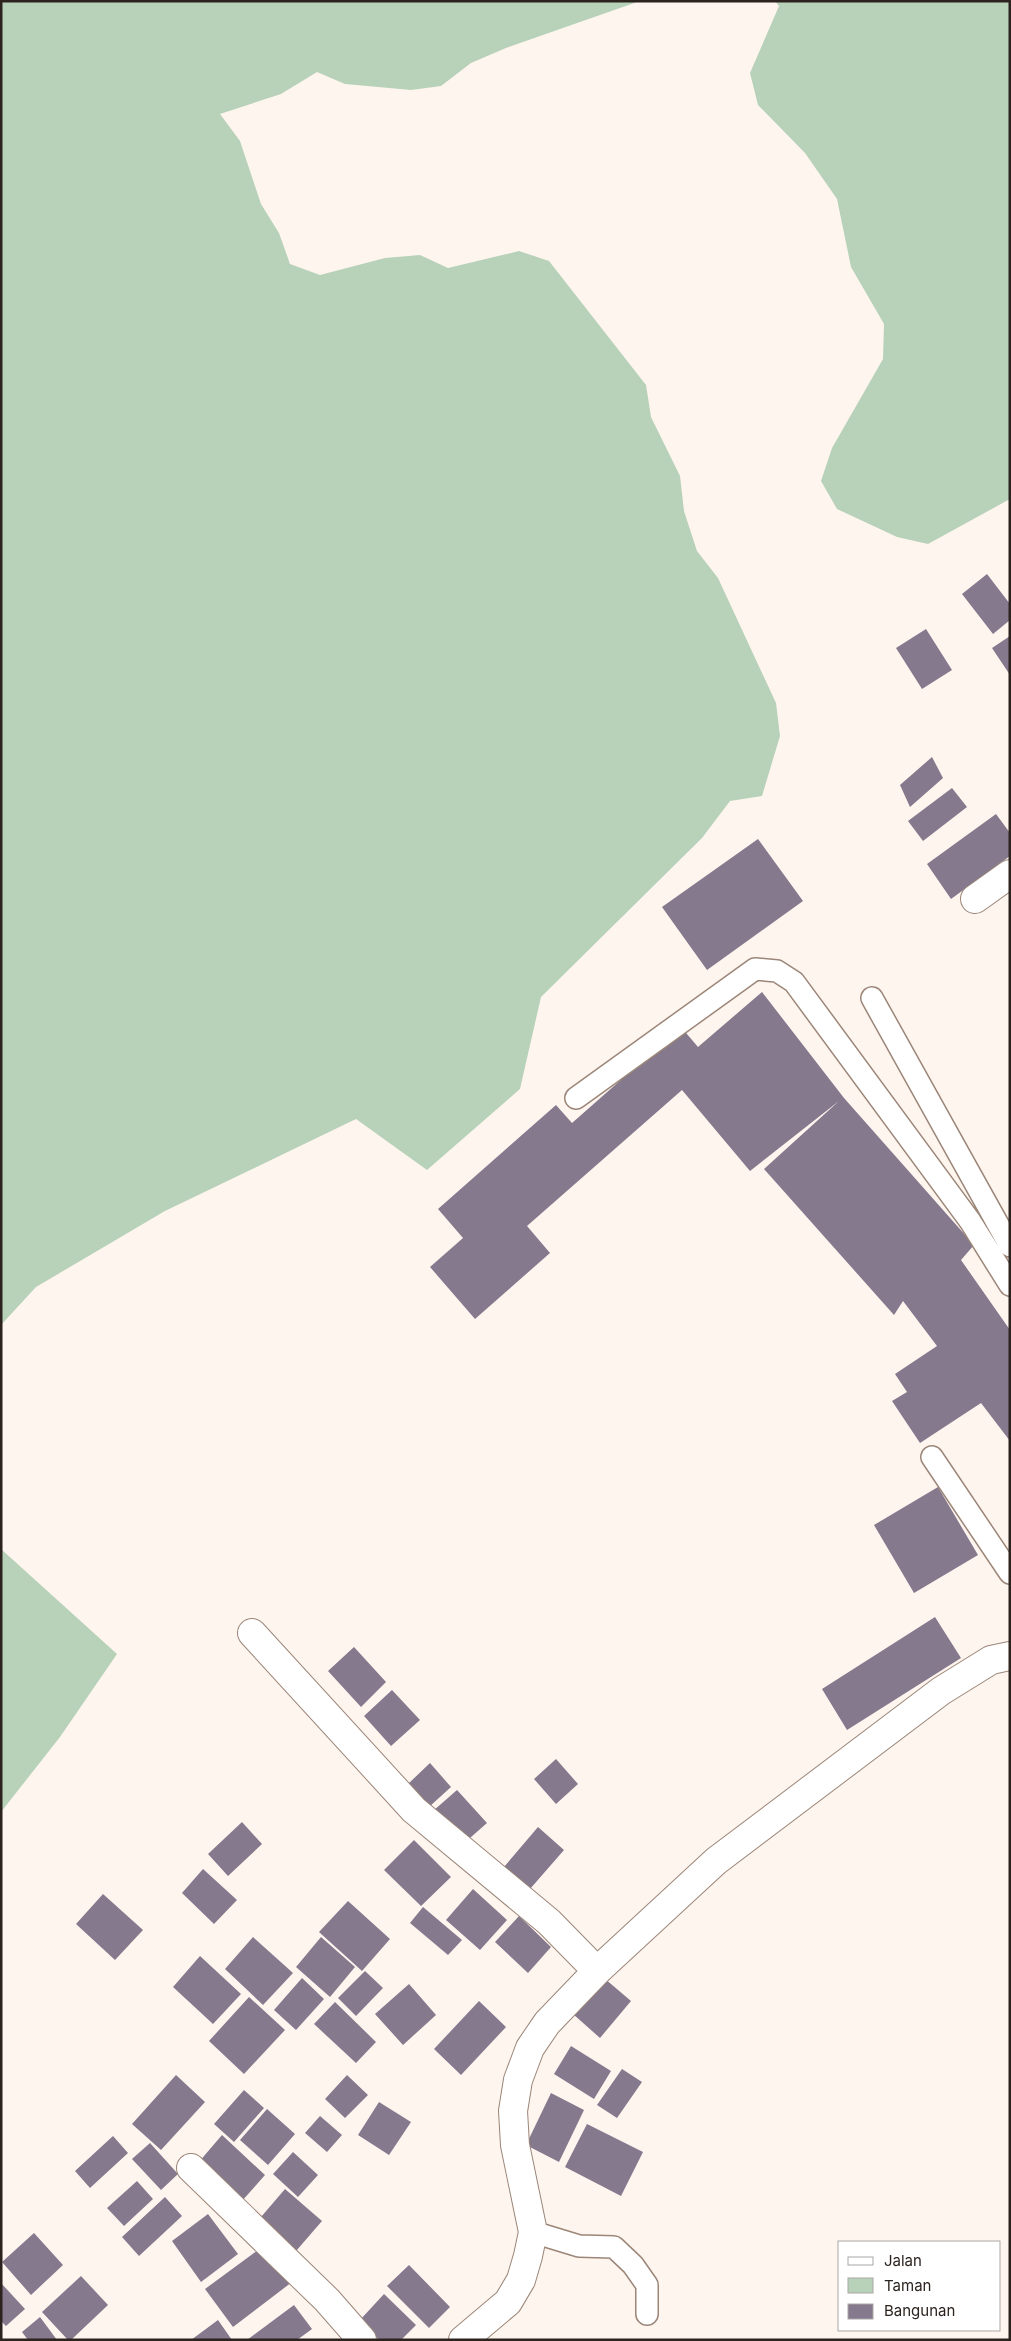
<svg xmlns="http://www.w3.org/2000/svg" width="1011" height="2341" font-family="Inter,sans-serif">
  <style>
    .green { fill: #b7d2b8 }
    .building { fill: #84798d }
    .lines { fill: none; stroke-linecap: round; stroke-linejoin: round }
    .lane-casing { stroke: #9b8678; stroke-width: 24 }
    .street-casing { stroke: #9b8678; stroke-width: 30 }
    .secondary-casing { stroke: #9b8678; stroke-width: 30 }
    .lane { stroke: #fff; stroke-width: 21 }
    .street { stroke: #fff; stroke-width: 28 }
    .secondary { stroke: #fff; stroke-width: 28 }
  </style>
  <rect width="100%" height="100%" fill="#fff5ef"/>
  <path class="green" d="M1 1H640L506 48 471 63 441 86 411 90 345 84 317 72 281 94 220 114 240 141 261 204 279 233 290 264 320 275 385 258 420 255 448 268 519 251 549 261 646 385 651 417 680 476 684 511 697 551 718 578 776 703 780 736 762 796 730 801 702 838 541 997 520 1089 427 1170 356 1119 165 1211 36 1287 1 1325Z
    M775 1H1010V499L928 544 897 537 837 509 821 481 832 448 883 359 884 324 851 267 837 199 805 153 758 105 750 73 779 6Z
    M1 1549 117 1654 60 1737 1 1812Z"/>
  <path class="building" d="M987 574 1010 604V620L993 634 962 594Z
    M926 629 952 670 922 689 896 648Z
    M1010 636V675L992 648Z
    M932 757 943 778 910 807 900 785Z
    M952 788 967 807 923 841 908 821Z
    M996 814 1010 833V856L951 899 927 864Z
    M758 839 803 901 707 970 662 907Z
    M762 992 844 1098 974 1245 961 1260 1010 1330V1441L981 1403 920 1443 892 1401 907 1392 895 1374 937 1346 903 1301 894 1315 764 1169 839 1101 750 1171 682 1090 527 1226 550 1253 475 1319 430 1267 463 1238 438 1209 556 1105 572 1123 681 1027 698 1047Z
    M938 1487 978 1555 914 1593 874 1525Z
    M935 1617 961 1658 847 1730 822 1689Z
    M354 1647 386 1682 361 1707 328 1671Z
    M392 1690 420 1720 391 1746 364 1716Z
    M556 1759 578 1784 556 1804 534 1779Z
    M430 1763 451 1787 429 1807 408 1784Z
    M457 1790 487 1823 462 1845 433 1811Z
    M242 1822 262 1844 228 1876 208 1854Z
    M538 1827 564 1850 530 1889 504 1867Z
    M414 1840 451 1877 421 1906 384 1870Z
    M203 1869 237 1900 214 1924 182 1893Z
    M473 1889 507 1920 480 1950 446 1920Z
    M103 1894 143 1930 115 1960 76 1924Z
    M348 1901 390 1939 362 1971 319 1932Z
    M423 1907 462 1940 448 1955 410 1923Z
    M519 1916 551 1947 528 1973 495 1942Z
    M253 1937 293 1973 263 2005 225 1969Z
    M321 1937 355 1967 330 1997 296 1967Z
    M200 1956 241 1994 213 2024 173 1987Z
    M365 1971 383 1988 356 2016 338 1998Z
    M302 1978 324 1999 296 2030 274 2010Z
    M604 1978 631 2001 600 2038 573 2014Z
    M409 1984 436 2015 403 2045 375 2014Z
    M249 1997 285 2030 244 2074 209 2041Z
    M479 2001 506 2027 461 2075 434 2049Z
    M335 2002 376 2042 356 2063 314 2024Z
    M571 2046 611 2071 594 2099 554 2074Z
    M622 2069 642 2082 617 2118 597 2105Z
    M176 2075 205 2102 161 2150 132 2124Z
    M347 2075 368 2095 345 2118 325 2099Z
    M244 2090 264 2108 234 2142 214 2124Z
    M551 2093 584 2110 559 2162 526 2145Z
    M379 2102 411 2122 389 2155 358 2135Z
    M267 2109 295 2134 268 2165 240 2140Z
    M320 2116 342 2135 327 2152 305 2133Z
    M587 2124 643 2152 621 2196 565 2167Z
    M222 2135 265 2175 241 2202 198 2163Z
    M113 2136 128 2153 90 2188 75 2171Z
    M150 2143 178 2174 161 2190 132 2159Z
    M293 2152 318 2175 298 2197 273 2174Z
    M137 2181 153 2199 124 2226 107 2208Z
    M285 2189 322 2221 290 2258 267 2238 274 2229 261 2217Z
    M165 2197 182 2216 139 2256 122 2237Z
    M208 2214 238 2254 201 2282 172 2241Z
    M34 2233 63 2265 31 2295 2 2262Z
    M265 2245 292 2282 233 2327 205 2289Z
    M409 2265 450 2307 429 2328 387 2286Z
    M81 2276 108 2305 71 2340H68L42 2312Z
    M1 2283 25 2309 6 2326 1 2321Z
    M384 2294 416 2325 401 2340H379L360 2320Z
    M294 2305 312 2329 297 2340H247Z
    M40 2317 57 2340H28L22 2332Z
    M218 2320 232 2340H191Z"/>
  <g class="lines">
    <defs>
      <path id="lane" d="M872 998 1010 1246
        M576 1098 755 969 777 971 794 982 970 1221 1010 1285
        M932 1457 1010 1573
        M533 2232 579 2246 614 2247 633 2265 647 2285V2314"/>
      <path id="street" d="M975 899 1010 874
        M252 1633 414 1810 549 1922 597 1971
        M191 2168 327 2300 362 2340"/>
      <path id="secondary" d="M463 2340 508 2302 521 2280 528 2256 533 2232 515 2145 513 2111 518 2080 530 2048 547 2023 597 1971 716 1861 941 1691 991 1660 1010 1656"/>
    </defs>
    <use href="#lane" class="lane-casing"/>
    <use href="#street" class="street-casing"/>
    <use href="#secondary" class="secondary-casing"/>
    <use href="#lane" class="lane"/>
    <use href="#street" class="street"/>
    <use href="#secondary" class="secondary"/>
  </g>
  <rect width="1011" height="2341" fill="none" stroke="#2c231e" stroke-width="5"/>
  <rect x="838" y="2241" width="162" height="90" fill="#ffffff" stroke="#aba7a5"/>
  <rect x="848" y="2257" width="25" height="8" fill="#ffffff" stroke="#aba7a5"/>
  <text x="884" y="2266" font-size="15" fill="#2c231e">Jalan</text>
  <rect x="848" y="2278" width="25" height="15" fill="#b7d2b8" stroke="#aba7a5"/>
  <text x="884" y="2291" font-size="15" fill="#2c231e">Taman</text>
  <rect x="848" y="2304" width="25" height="15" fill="#84798d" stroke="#aba7a5"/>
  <text x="884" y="2316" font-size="15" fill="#2c231e">Bangunan</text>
</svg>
